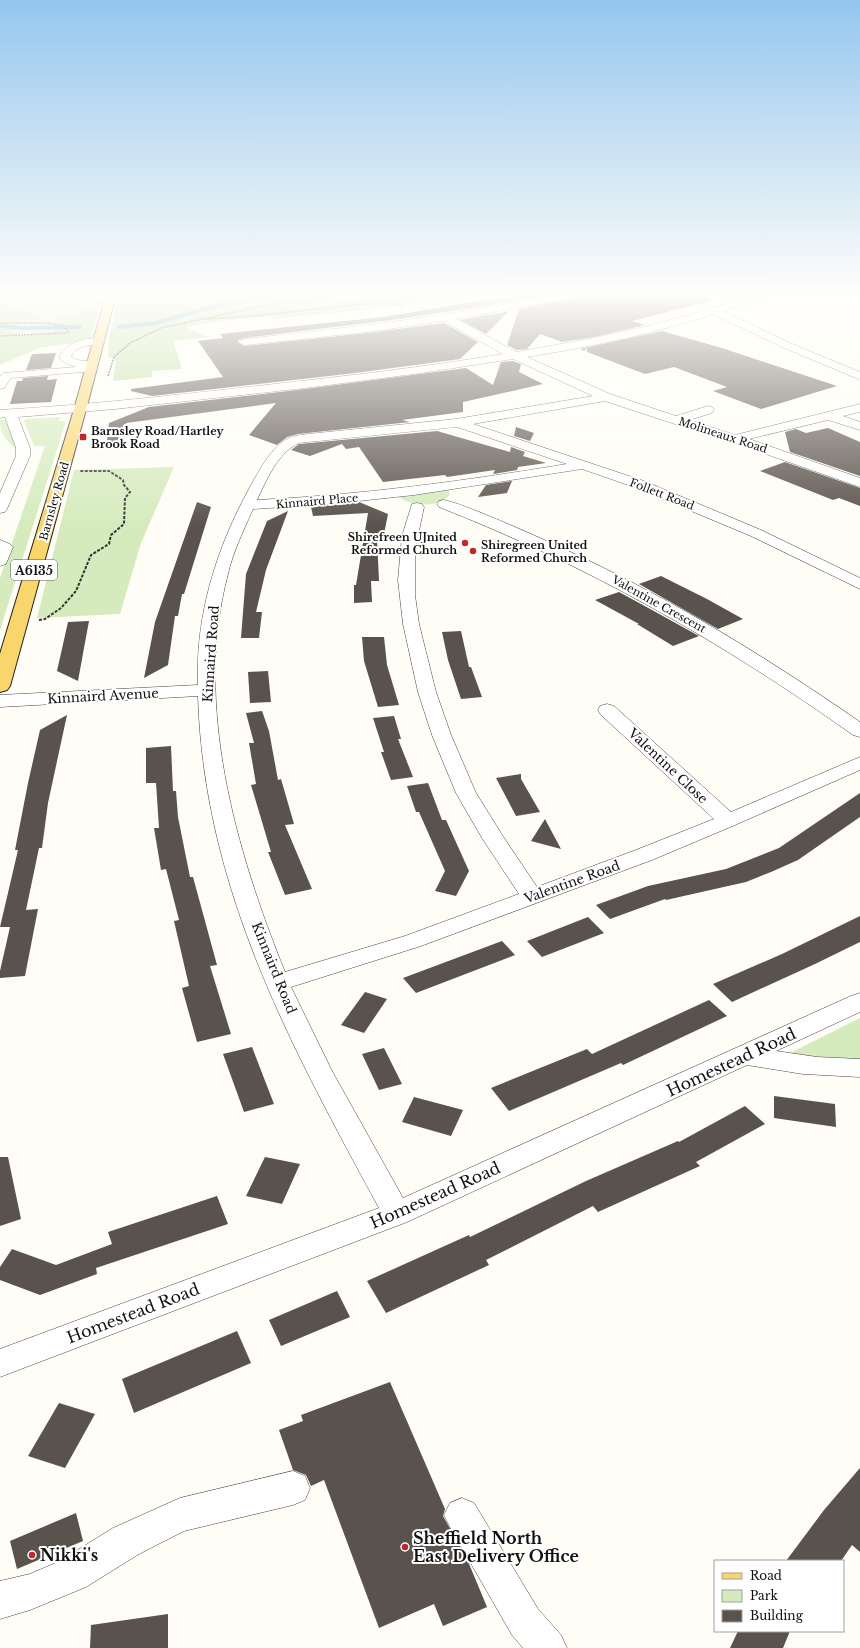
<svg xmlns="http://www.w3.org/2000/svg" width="860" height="1648" font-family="'Libre Baskerville',serif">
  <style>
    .green { fill: #d5ebbd }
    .forest { fill: #b9dc9c }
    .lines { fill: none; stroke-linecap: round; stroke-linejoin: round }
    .stream { stroke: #3f96cf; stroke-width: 4 }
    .building { fill: #5a524d }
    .minor-casing { stroke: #444; stroke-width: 1 }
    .major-casing { stroke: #222; stroke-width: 2 }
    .path-far1 { stroke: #333; stroke-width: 1.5; stroke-dasharray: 2 1; stroke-linecap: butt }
    .path { stroke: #333; stroke-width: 2; stroke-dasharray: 3 1.5; stroke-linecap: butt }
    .minor { fill: #fff; fill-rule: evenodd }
    .major { fill: #f9d66b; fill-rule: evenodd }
    .poi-dot { fill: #c4262e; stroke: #fff; stroke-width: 1.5 }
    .labels { text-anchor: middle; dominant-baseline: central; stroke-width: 4; stroke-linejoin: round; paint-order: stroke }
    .far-poi-label { font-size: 11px; font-weight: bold; fill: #111; stroke: #fff; text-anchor: start }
    .far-street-label { font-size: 11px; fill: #111; stroke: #fff }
    .shield { fill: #fff; stroke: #585858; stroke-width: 1 }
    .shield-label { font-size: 12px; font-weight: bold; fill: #111 }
    .street-label { font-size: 13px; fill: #111; stroke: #fff }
    .near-street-label { font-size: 16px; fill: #111; stroke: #fff }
    .near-poi-label { font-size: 16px; font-weight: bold; fill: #111; stroke: #fff; text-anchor: start }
  </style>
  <rect width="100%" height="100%" fill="#fffdf5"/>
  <path class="green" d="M0 295H102L100 304 68 317 55 319 54 331 16 336 7 326 20 324 9 303 0 304Z
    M60 417 63 418 59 419V421H66L0 630V578L45 446H34L24 421 25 419Z
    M0 420H6L18 448 16 449C6 441 0 433 0 420Z
    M174 467 141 543 120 614 37 618 74 470Z
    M449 489 450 495C437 509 410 506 395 495Z
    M860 1018V1060L788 1054Z"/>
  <path class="forest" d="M119 295H330L334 300 361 295H462C400 309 336 312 273 319L269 316 222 321 185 327 209 337 173 341 182 369 152 371V377L113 381 116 360 108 356 109 337Z
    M8 303 39 317 20 324 8 326 16 336 54 331 55 318 68 317 100 304 91 340 39 348 0 365V304Z"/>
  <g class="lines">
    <path class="stream" d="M0 326 23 328 80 327
      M119 327 156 323 233 301 269 295"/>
  </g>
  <path class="building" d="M516 295H547L522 300V297L516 301 400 319 244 338 237 341 244 346 367 333 444 323 478 342 460 359 355 373 152 396 131 391V389L223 377 198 341 223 338 220 334 383 317Z
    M575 295H710V301L632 321 645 325 594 337 562 342 540 334 527 349 516 350 507 345 519 309 573 298Z
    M509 311 486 334 460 320Z
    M662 331 722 348 837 386 761 409 713 391 727 387 674 367 645 374 587 352V348L584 351 580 349Z
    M56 353 51 368 26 370 32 354Z
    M513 361 521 364 519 372 543 384 463 402V412L402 420 410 422 298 434 287 437 277 445 249 435 276 403 126 423 123 448 106 449 109 423 149 407 305 389 466 368 493 385 501 362Z
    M48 376 47 380 57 379 51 402 10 404 17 381H22L23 378Z
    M516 427 534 433 530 441 514 436Z
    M828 428 860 442V476L790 452 785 432 796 429 806 433Z
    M437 431 510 452 511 447 525 452 523 456 546 463 518 467 517 470 493 474 495 470 447 477 445 475 383 482 359 447 346 449 342 444 310 456 291 450 299 444Z
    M785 462 860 488V506L839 498 833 500 760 471Z
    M512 481 507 493 478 497 486 485Z
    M197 502 211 507 184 594H182L178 616H175L168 665 144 678 155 622Z
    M359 502 388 514 383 539H377L379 581H371L372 602 354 603V585H356L368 513 313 516 311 507Z
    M288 511 266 570 256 612H262L259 638H241L246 574 267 521Z
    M661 576 707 599 743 619 718 629 639 584Z
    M619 592 652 610 699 636 673 646 637 624H639L595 600Z
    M89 621 84 648 78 681 57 671 68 622Z
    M461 631 469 667H471L482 697 461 699 448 660 442 632Z
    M362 637H384L387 665 399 705 378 707 364 661Z
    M268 671 271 702 250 703 248 672Z
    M262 711 269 731 278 780 281 779 294 824 285 825 312 889 285 895 268 852H271L251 785 256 784 249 743H254L246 713Z
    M67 715 48 803 42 848H39L26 910 38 909 25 976 0 978V971L10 927H0L18 850H15L28 783 40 730Z
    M394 716 401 739H398L413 777 391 780 381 752H384L373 718Z
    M171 746 173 791H176L178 817 190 877H193L217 965 210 966 231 1034 197 1042 182 988 189 986 174 921 179 920 166 869 161 870 154 828H159L156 783H146V748Z
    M521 774V779L540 812 516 816 496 778Z
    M428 783 442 820H446L469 871 456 896 435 891 445 871 419 812H416L407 786Z
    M860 793V817L798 860 771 872 746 882 666 900 665 899 610 919 596 905 648 886 726 869 779 848Z
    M545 819 561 849 531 841Z
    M860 916V942L815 964 732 1002 713 984 782 954Z
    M588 917 604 933 542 957 527 941Z
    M502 941 515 955 416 993 403 978Z
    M365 992 387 999 364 1033 341 1025Z
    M709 1000 727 1016 623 1065 621 1063 509 1111 491 1088 587 1049 592 1054Z
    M252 1047 274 1104 244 1112 223 1054Z
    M384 1048 402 1084 379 1090 362 1054Z
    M774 1096 835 1104 836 1127 774 1118Z
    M414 1097 463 1110 451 1136 402 1122Z
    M745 1106 765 1124 696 1162 700 1166 598 1212 593 1206 486 1260 489 1265 386 1313 367 1281 469 1235 470 1237 586 1181 678 1141 679 1142Z
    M0 1157H8L21 1219 0 1226Z
    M265 1157 300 1164 282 1204 246 1196Z
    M217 1196 228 1224 96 1268 97 1274 40 1295 0 1280V1267L12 1249 56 1265 112 1244 108 1232Z
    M337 1291 350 1317 281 1346 269 1320Z
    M237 1331 251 1363 134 1413 122 1379Z
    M390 1382 445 1509 443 1516 467 1559 487 1607 443 1626 434 1604 379 1628 324 1480 311 1486 306 1475 293 1470 279 1430 303 1421 301 1415Z
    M59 1403 95 1414 65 1468 28 1456Z
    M860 1468V1552L852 1545 841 1561H786L824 1510Z
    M76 1513 83 1541 17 1569 10 1541Z
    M168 1614V1648H90L91 1625Z
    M738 1631H790L783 1648H730Z"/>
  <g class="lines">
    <defs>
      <path id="minor" d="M555 295H574L573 297 456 319 516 352 594 338 648 326 703 311 752 295H767L766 297 723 311 790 343 860 372V380L856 378 782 347 713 314C653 334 589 347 527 357L610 394 676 416 708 406 712 407 714 410 712 413 689 420 735 435 860 404V412L843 416 860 422V430L828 420 749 439 860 478V487L760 452 605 401 473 424 644 481 761 530 860 578V589L751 536 634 487 582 469 414 495 331 504 253 509C244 530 233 551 228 574 193 704 236 851 285 972L405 936 519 894 482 838 456 793 432 735 418 692 403 624 398 580 402 536 412 504 417 503 422 504 424 507 415 550V595L419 624 436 692 451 735 476 793 504 838 537 887 636 850 714 819 600 714 598 710 600 706 607 704 614 706 731 812 860 757V770L735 825 652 860 421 946 291 987 332 1071 403 1198 851 996 860 993V1012L776 1051 817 1057 860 1059V1077L803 1074 747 1065 407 1222 0 1377V1349L379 1208C290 1044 204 888 198 696L0 707V695L198 685C195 615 217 547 250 487 259 471 269 451 285 440 291 436 300 435 308 434L456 419 593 396 513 359 421 373 305 388 115 409 18 417 30 448V456L7 509 5 512 0 513V493L16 456V448L5 417 0 418V410C89 405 177 395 266 385 345 376 425 367 503 354L444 321 367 332 244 345 238 342 244 339C348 328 452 316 555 295ZM457 427 567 464C464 481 361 495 257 500 266 481 278 452 299 443Z
        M94 338 103 339 105 341 103 343C92 346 75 344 71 357L77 360 94 362 96 364 94 366 97 369 95 371 11 378 4 388 0 389V376L4 373 76 367 67 364 59 358C65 343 80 340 94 338Z
        M444 500C458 503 471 509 484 514 506 523 529 533 551 543 660 592 762 654 860 722V737L853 735C724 643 587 565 439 507L437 504 439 501Z
        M0 540 10 544 13 547 6 564 0 566Z
        M293 1471 305 1476 310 1488 305 1500 293 1505 184 1531 139 1554 86 1587 30 1610 0 1619V1581L30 1574 60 1561 113 1528 180 1498Z
        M462 1498 474 1503 538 1609 561 1635 567 1648H523L512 1635 450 1527 444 1515 450 1503Z"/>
      <path id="major" d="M106 295H116L87 406 10 686 7 690 0 692V654L75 406Z"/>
    </defs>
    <use href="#minor" class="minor-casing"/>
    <use href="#major" class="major-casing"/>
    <path class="path-far1" d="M387 295 391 300
      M404 309 392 301 407 299 416 295
      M205 319 253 316 392 301
      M0 323H47L64 326 69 333
      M0 336 67 333
      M108 376 114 357 130 343 161 328 282 302 305 301 337 295"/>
    <path class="path" d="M39 620 45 619 61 608 76 591 91 555 109 544 111 535 124 524 125 498 130 492 124 485 123 480 109 471H80"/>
    <use href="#minor" class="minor"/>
    <use href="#major" class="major"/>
  </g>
  <linearGradient id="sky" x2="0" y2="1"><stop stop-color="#95c6ee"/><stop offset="0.56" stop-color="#fffefa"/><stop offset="1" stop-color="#fffefa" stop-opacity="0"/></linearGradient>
  <rect width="860" height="526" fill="url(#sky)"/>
  <g class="poi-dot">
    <rect x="79" y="433" width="8" height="8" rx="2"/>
    <circle cx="465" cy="543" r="4"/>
    <circle cx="473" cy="551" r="4"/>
    <circle cx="405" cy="1547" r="4"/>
    <circle cx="32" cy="1555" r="4"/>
  </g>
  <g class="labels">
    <g class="far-poi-label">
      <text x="91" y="431">Barnsley Road/Hartley<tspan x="91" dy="13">Brook Road</tspan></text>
      <text x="457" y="537" text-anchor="end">Shirefreen UJnited<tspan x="457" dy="13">Reformed Church</tspan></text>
      <text x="481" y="545">Shiregreen United<tspan x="481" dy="13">Reformed Church</tspan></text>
    </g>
    <g class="far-street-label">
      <text transform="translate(723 435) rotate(18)">Molineaux Road</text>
      <text transform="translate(662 494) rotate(21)">Follett Road</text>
      <text transform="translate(54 501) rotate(-74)">Barnsley Road</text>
      <text transform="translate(317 501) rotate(-5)">Kinnaird Place</text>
      <text transform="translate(659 604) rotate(29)">Valentine Crescent</text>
    </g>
    <rect class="shield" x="11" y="560" width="46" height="20" rx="3"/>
    <g class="shield-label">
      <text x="34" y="570">A6135</text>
    </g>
    <g class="street-label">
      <text transform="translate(211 654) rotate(-86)">Kinnaird Road</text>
      <text transform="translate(103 696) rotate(-3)">Kinnaird Avenue</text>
      <text transform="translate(668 766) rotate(43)">Valentine Close</text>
      <text transform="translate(572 882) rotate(-20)">Valentine Road</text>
      <text transform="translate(274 968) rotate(68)">Kinnaird Road</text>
    </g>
    <g class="near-street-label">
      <text transform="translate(731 1062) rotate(-25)">Homestead Road</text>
      <text transform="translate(435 1195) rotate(-24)">Homestead Road</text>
      <text transform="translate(133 1313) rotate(-21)">Homestead Road</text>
    </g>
    <g class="near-poi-label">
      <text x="413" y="1538">Sheffield North<tspan x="413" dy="18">East Delivery Office</tspan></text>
      <text x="40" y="1555">Nikki's</text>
    </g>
  </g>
  <rect x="714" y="1560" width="130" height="72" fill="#ffffff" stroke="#a0a0a0"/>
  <rect x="722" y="1573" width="20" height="6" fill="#f9d66b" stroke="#a0a0a0"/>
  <text x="750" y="1580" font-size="12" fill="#111111">Road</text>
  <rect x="722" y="1590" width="20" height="12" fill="#d5ebbd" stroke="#a0a0a0"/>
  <text x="750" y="1600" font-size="12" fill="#111111">Park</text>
  <rect x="722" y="1610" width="20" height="12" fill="#5a524d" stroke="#a0a0a0"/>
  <text x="750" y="1620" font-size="12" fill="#111111">Building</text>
</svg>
